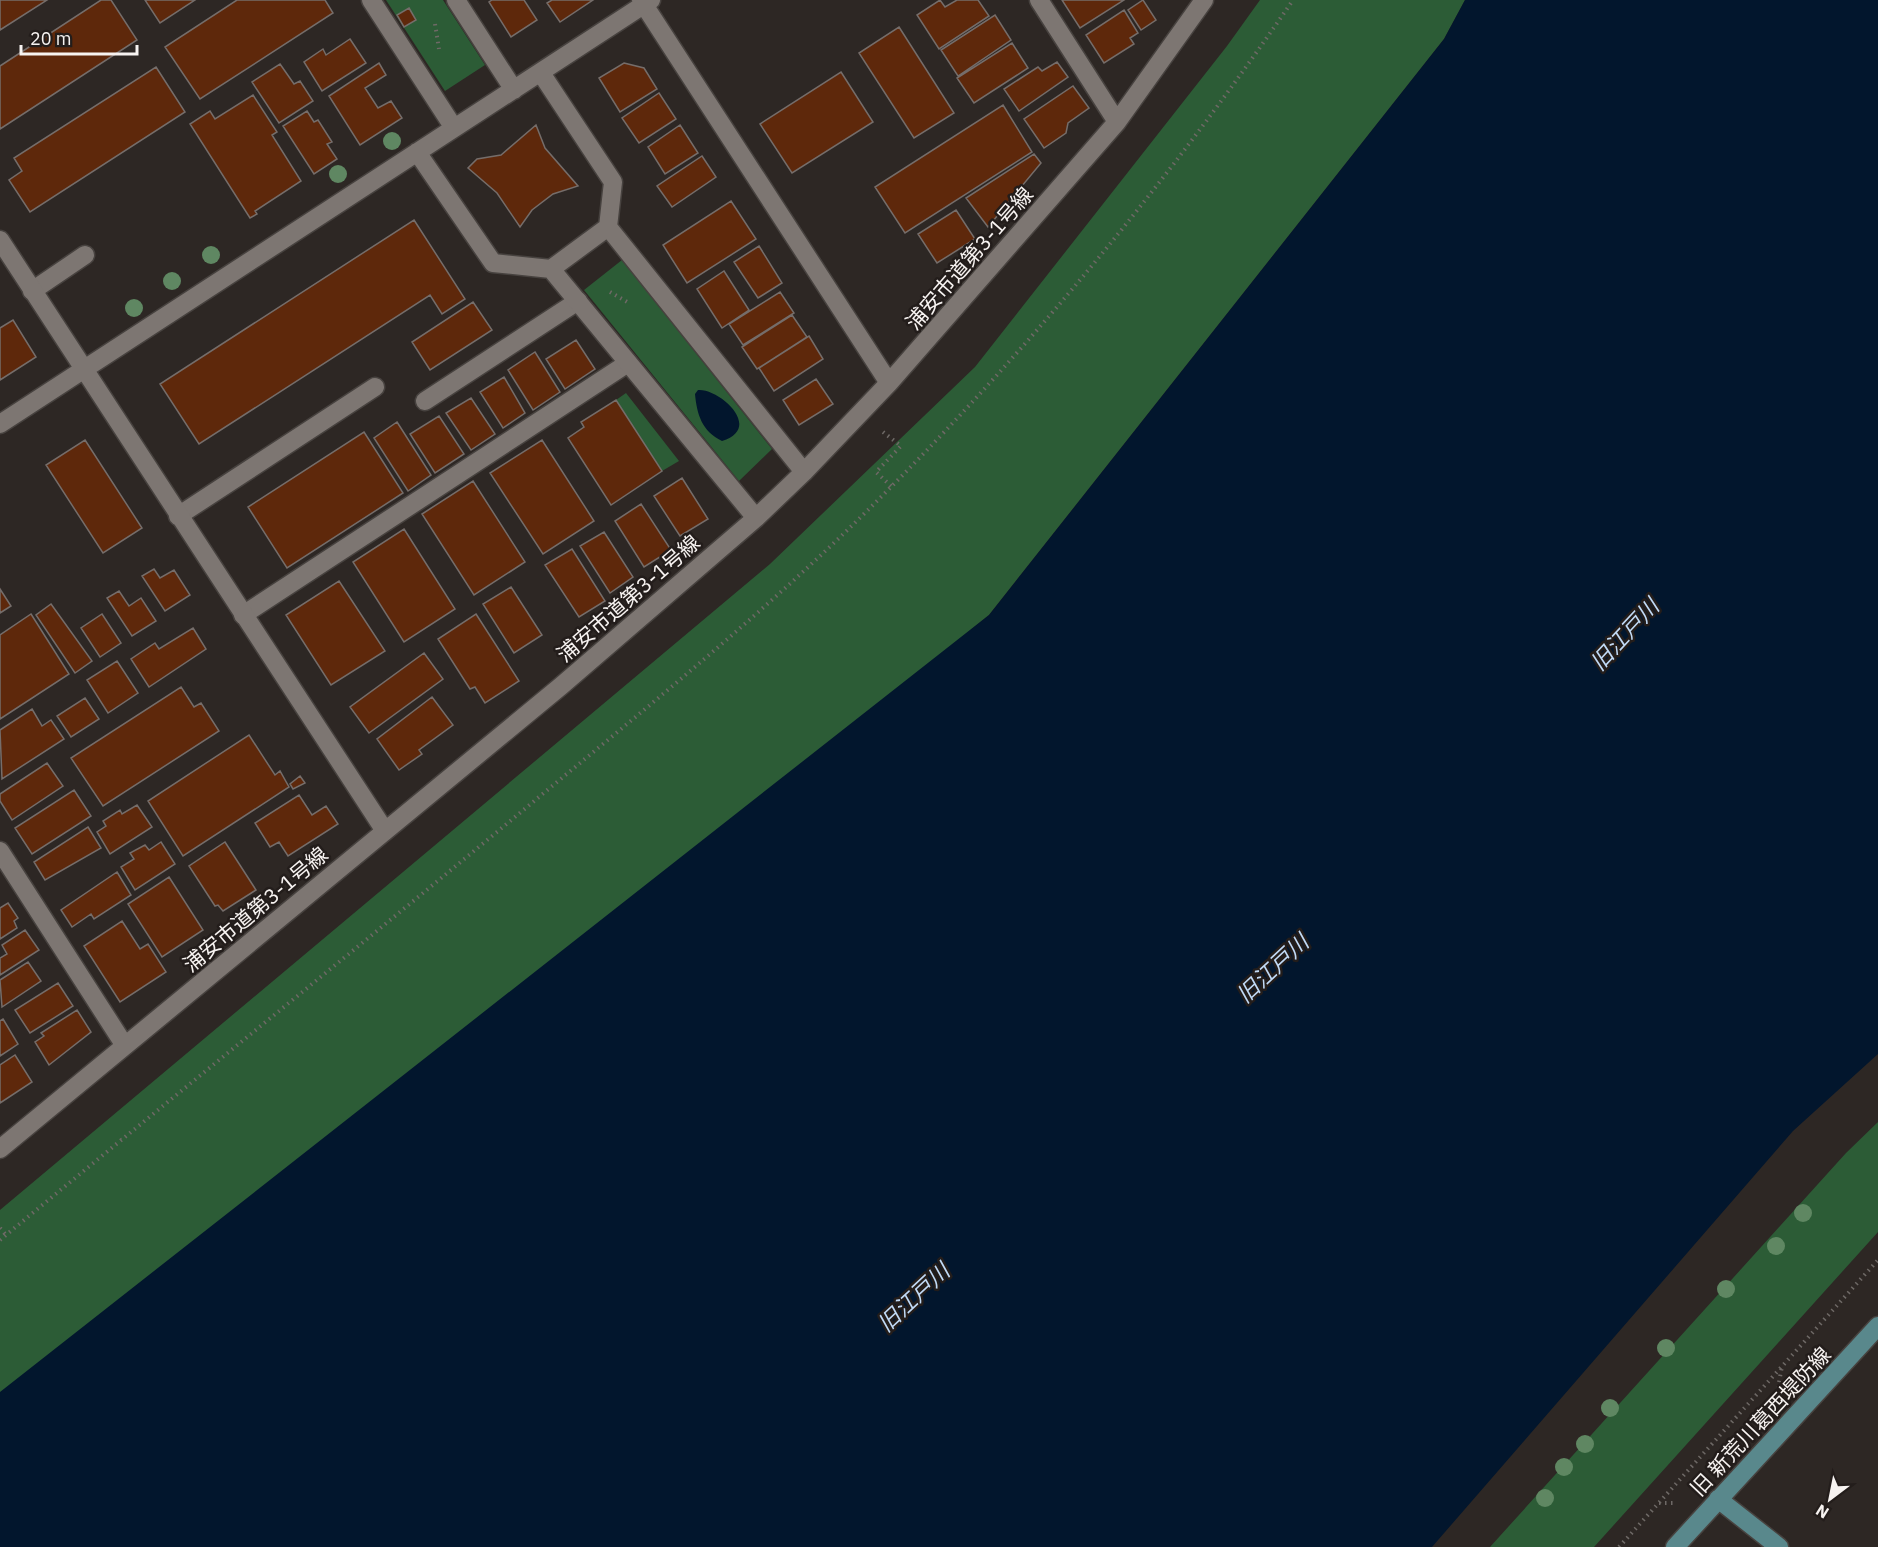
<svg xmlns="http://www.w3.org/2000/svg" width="1878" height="1547" font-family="'IBM Plex Sans','Noto Sans JP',sans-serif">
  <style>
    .green { fill: #2c5c36 }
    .water { fill: #02162d }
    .building { fill: #5e280b; stroke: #756d6a; stroke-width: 1.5 }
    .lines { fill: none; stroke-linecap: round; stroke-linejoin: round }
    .lane-casing { stroke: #47423f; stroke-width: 21 }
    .street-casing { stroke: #47423f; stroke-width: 21 }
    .secondary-casing { stroke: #47423f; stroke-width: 21 }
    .path { stroke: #6e6966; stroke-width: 4; stroke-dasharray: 1.5 4.5; stroke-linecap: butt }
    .lane { stroke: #7d7672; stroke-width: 18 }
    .street { stroke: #7d7672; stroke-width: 18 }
    .secondary { stroke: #59888c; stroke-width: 18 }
    .tree { fill: #5f8762 }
    .labels { text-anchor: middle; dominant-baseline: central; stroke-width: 5; stroke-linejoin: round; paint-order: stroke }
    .street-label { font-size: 21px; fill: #f7f3f1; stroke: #231d1b }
    .water-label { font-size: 22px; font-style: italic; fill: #c1daf6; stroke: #231d1b }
  </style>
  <rect width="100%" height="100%" fill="#2d2724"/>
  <path class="green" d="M386 0H443L485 65 445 91Z
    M1260 0H1465L1444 39 989 615 0 1422V1210L770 564 975 367 1227 46Z
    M622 260 772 449 739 481 584 290Z
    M626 393 679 461 662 471 616 400Z
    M1878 1122V1232L1594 1547H1490L1846 1153Z"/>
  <path class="water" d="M1465 0H1878V1054L1793 1131 1432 1547H0V1392L989 615 1444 39Z
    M698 390C719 388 764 428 722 441 702 431 697 415 695 394Z"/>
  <path class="building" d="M0 0H47L0 30Z
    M101 0H111L137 40 0 129V66Z
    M145 0H195L160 23Z
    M237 0H325L333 13 200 99 165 47Z
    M492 0H524L537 20 511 37 489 2Z
    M552 0H593L560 22 547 3Z
    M940 0 945 7 957 0H978L989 16 939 49 917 15Z
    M1062 0H1124L1080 28Z
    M1143 0 1156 20 1141 30 1128 10Z
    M409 8 416 20 404 27 397 15Z
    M1124 10 1138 33 1130 38 1134 44 1104 63 1086 35Z
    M995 15 1011 40 958 76 941 50Z
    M899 27 954 113 914 138 859 53Z
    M350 39 366 63 322 91 304 62 323 49 326 55Z
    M1012 43 1028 68 974 103 957 78Z
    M1057 62 1068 77 1019 111 1004 89 1038 67 1042 71Z
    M379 63 386 75 365 88 378 108 391 101 402 118 360 145 329 96Z
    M624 63 644 68 657 89 620 112 599 78Z
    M280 64 294 84 300 81 313 101 279 123 252 82Z
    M156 67 185 112 30 212 9 180 22 171 14 158Z
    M841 72 873 122 792 173 760 124Z
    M1073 86 1089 108 1068 123 1066 133 1044 148 1024 119Z
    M659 93 676 119 639 143 622 118Z
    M253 95 277 132 272 135 301 181 255 211 257 214 250 218 190 124 210 111 215 119Z
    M1003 105 1032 152 905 233 875 187Z
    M307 111 314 122 318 120 332 142 327 144 337 159 314 174 283 126Z
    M536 125 545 148 578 186 553 194 532 210 520 227 497 193 468 168 477 159 501 155Z
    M680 125 698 153 665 174 648 147Z
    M1034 154 1041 163 988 227 966 198Z
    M702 156 716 177 672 207 657 186Z
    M731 201 756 239 687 283 663 245Z
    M956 210 975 239 937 263 918 234Z
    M414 220 465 299 442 314 430 295 199 444 160 384Z
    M759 246 782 283 758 298 734 262Z
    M724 271 749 310 722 328 697 289Z
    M780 292 794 313 743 345 729 324Z
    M473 302 492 330 430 370 412 342Z
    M792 315 807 337 757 369 742 347Z
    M13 320 36 357 0 380V328Z
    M809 336 823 359 774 391 759 368Z
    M576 340 595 369 565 389 546 359Z
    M535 352 560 392 533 410 508 370Z
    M504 377 525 413 503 428 480 392Z
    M816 379 833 404 799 425 783 400Z
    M471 398 495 434 471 450 446 413Z
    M616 400 662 471 611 505 568 438 584 427 581 422Z
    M439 416 464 454 435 473 410 434Z
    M397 422 431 475 408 491 374 438Z
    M364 432 403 493 287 568 248 507Z
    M85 440 142 528 103 553 46 465Z
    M542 440 594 521 543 554 490 473Z
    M682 478 708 519 680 536 654 496Z
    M473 481 525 562 474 595 422 514Z
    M641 504 671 550 644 567 615 521Z
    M404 529 455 609 404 642 353 562Z
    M604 532 633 577 610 593 580 546Z
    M572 549 605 601 579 617 545 565Z
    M154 569 160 578 174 570 190 595 165 611 142 576Z
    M339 581 385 651 331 685 286 615Z
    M511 587 542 635 514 653 483 604Z
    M0 589 11 606 0 613Z
    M119 591 129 606 141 598 156 621 132 636 107 598Z
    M51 604 92 661 75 673 36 615Z
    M31 614 69 674 0 719V635Z
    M102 614 121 643 100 657 81 628Z
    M476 614 519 681 485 703 475 687 470 689 438 639Z
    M193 628 206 649 149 687 131 659 155 643 159 649Z
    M424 653 443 679 369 733 350 707Z
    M117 661 138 693 108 713 87 680Z
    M181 687 194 707 201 703 219 731 103 806 71 758Z
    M432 697 453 725 419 750 422 754 399 770 377 739Z
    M85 698 99 719 71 737 57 716Z
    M32 709 42 726 51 720 64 739 2 779 0 730Z
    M249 735 275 775 280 771 289 787 183 856 148 801Z
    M47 763 63 786 12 820 0 801V794Z
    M300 776 305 783 293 789 290 784Z
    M74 790 91 816 32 854 15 828Z
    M299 795 312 815 326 806 338 824 288 856 279 842 270 847 255 823Z
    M137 805 152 827 110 854 97 832 106 826 103 821 120 810 122 814Z
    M88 827 101 848 45 880 34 862Z
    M161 842 175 864 135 890 121 867 134 859 130 853 145 845 149 850Z
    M225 842 256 890 223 911 218 905 215 906 189 866Z
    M117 872 131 895 94 919 91 914 72 927 61 910Z
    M169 877 203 930 162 957 128 904Z
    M8 903 18 918 14 921 17 928 0 939V908Z
    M122 921 140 949 148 944 166 972 120 1002 84 946Z
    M25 930 39 950 0 975V958L7 954 2 945Z
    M28 962 41 981 2 1007 0 980Z
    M58 983 73 1006 30 1033 15 1010Z
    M77 1010 91 1032 49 1065 35 1042 44 1036 41 1033Z
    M3 1019 18 1044 0 1056V1021Z
    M15 1055 32 1082 0 1103V1065Z"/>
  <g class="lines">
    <defs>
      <path id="lane" d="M32 291 85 255
        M425 401 578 301
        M178 516 375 387
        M243 615 628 363"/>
      <path id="street" d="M371 0 454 128
        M456 0 514 90
        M641 0 889 383
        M1039 0 1117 122
        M541 73 613 182 608 227 804 472
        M417 152 493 263 551 269 756 518
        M0 240 385 831
        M551 269 608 227
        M0 424 651 0
        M0 851 125 1046
        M0 1149 561 686 756 518 804 472 889 383 1117 122 1204 0"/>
      <path id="secondary" d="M1718 1499 1779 1547
        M1675 1547 1878 1326"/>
    </defs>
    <use href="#lane" class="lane-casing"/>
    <use href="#street" class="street-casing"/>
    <use href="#secondary" class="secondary-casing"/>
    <path class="path" d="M435 24 439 49
      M610 292 629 303
      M883 432 901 446 876 472 891 486
      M0 1228 6 1235
      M0 1240C181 1090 364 943 545 792 656 700 768 609 871 507 1027 352 1169 181 1293 0
      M1778 1388 1782 1366
      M1659 1503H1675
      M1619 1547 1878 1260"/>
    <use href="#lane" class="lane"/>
    <use href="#street" class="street"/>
    <use href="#secondary" class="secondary"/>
  </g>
  <g class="tree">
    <circle cx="392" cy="141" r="9"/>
    <circle cx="338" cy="174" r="9"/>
    <circle cx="211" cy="255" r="9"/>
    <circle cx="172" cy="281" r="9"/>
    <circle cx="134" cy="308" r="9"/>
    <circle cx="1803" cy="1213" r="9"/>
    <circle cx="1776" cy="1246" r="9"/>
    <circle cx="1726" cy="1289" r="9"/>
    <circle cx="1666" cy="1348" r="9"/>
    <circle cx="1610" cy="1408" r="9"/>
    <circle cx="1585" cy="1444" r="9"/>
    <circle cx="1564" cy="1467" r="9"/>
    <circle cx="1545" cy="1498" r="9"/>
  </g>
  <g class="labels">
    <g class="street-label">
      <text transform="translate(969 258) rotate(-49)">浦安市道第3-1号線</text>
      <text transform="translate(628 598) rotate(-41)">浦安市道第3-1号線</text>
      <text transform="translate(255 909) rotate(-40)">浦安市道第3-1号線</text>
      <text transform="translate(1760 1421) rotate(-47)">旧 新荒川葛西堤防線</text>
    </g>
    <g class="water-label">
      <text transform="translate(1624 634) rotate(-47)">旧江戸川</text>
      <text transform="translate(1272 968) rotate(-43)">旧江戸川</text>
      <text transform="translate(913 1297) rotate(-43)">旧江戸川</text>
    </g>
  </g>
  <g transform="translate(1830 1499) rotate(212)" stroke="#231d1b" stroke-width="4.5" paint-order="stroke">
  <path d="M0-4.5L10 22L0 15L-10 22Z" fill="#f7f3f1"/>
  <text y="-9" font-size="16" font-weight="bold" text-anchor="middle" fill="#f7f3f1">N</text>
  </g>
  <path d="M21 45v9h116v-9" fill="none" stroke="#f7f3f1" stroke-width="3"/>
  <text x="30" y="45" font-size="18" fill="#f7f3f1" stroke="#231d1b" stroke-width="4.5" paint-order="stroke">20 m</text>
</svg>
